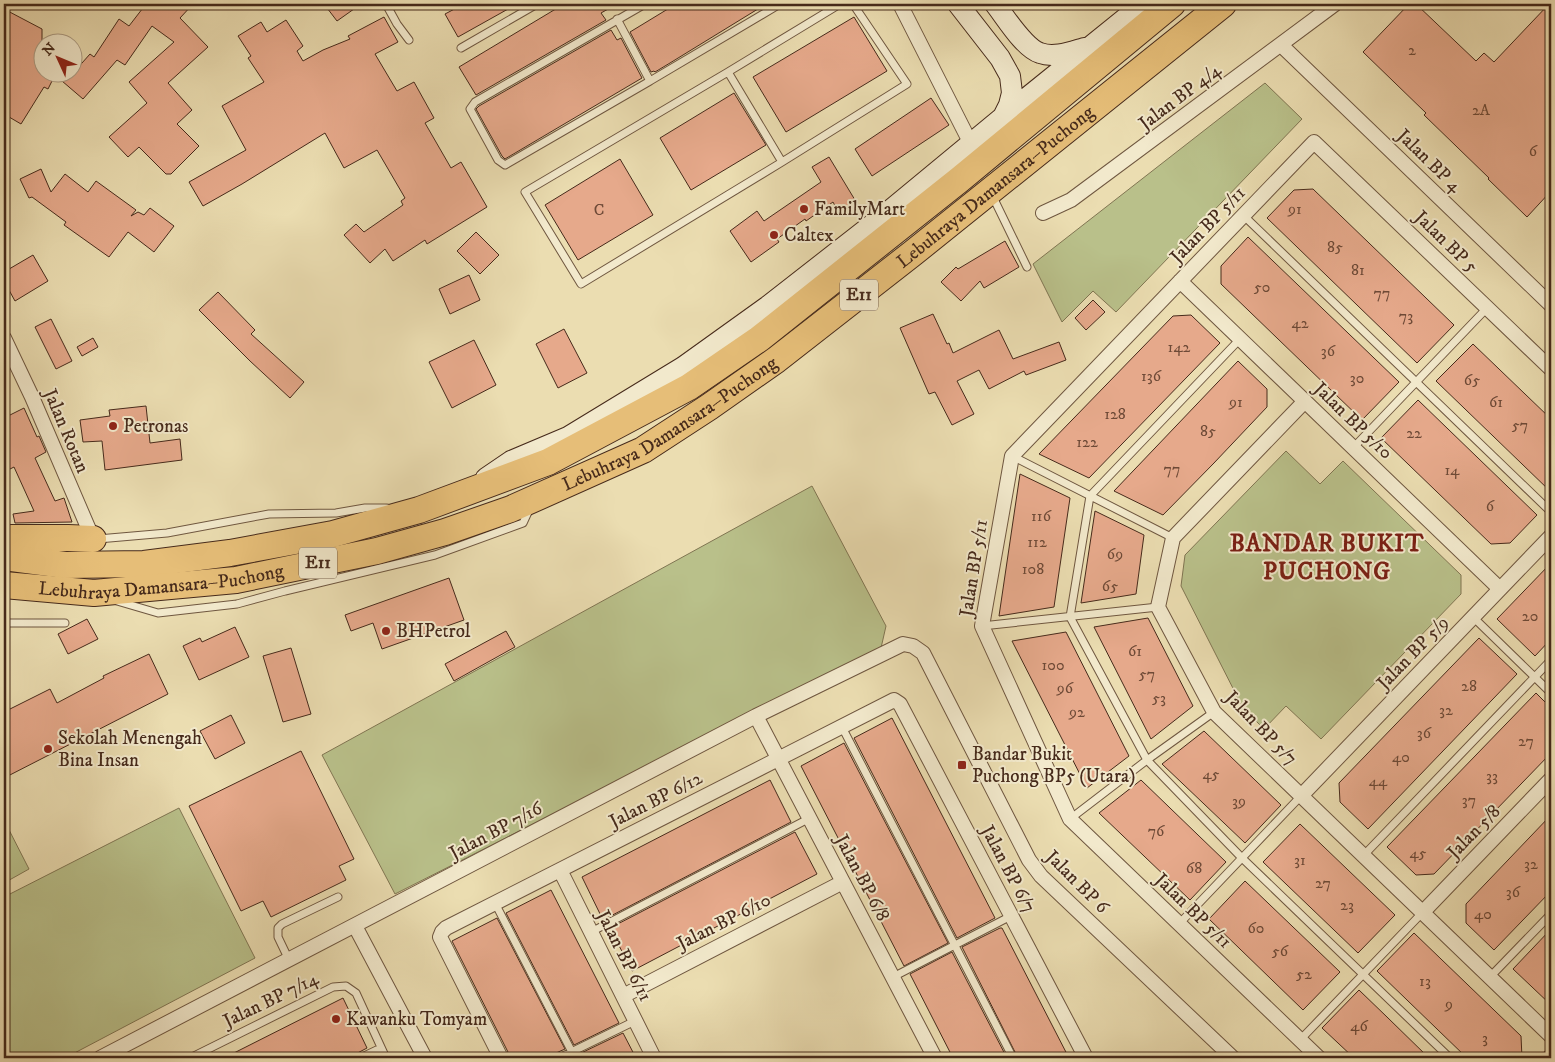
<svg xmlns="http://www.w3.org/2000/svg" width="1555" height="1062" font-family="'IM FELL DW Pica',serif">
  <style>
    .green { fill: #b9c08a; stroke: #807552 }
    .building { fill: #e6a98b; stroke: #462a1b }
    .lines { fill: none; stroke-linecap: round; stroke-linejoin: round }
    .lane-casing { stroke: #6f5740; stroke-width: 9 }
    .street-casing { stroke: #6f5740; stroke-width: 16 }
    .secondary-casing { stroke: #462a1b; stroke-width: 22 }
    .highway-casing { stroke: #462a1b; stroke-width: 28 }
    .lane { stroke: #f2e9cc; stroke-width: 7 }
    .street { stroke: #f2e9cc; stroke-width: 14 }
    .secondary { stroke: #f2e9cc; stroke-width: 20 }
    .highway { stroke: #e6be78; stroke-width: 26 }
    .poi-dot { fill: #8f2418; stroke: #f2e9cc; stroke-width: 2 }
    .labels { text-anchor: middle; dominant-baseline: central; stroke-width: 4; stroke-linejoin: round; paint-order: stroke }
    .number-label { font-size: 16px; fill: #6e4a37 }
    .shield { fill: #f2e9cc; stroke: #7a6350; stroke-width: 1 }
    .shield-label { font-size: 18px; font-weight: bold; fill: #462a1b }
    .street-label { font-size: 19px; fill: #462a1b; stroke: #f2e9cc }
    .poi-label { font-size: 19px; fill: #462a1b; stroke: #f2e9cc; text-anchor: start }
    .district-label { font-size: 24px; font-weight: bold; letter-spacing: 1px; fill: #7a1f14; stroke: #f2e9cc }
  </style>
  <rect width="100%" height="100%" fill="#ebddb1"/>
  <filter id="stains"><feTurbulence type="fractalNoise" baseFrequency=".004" numOctaves="4"/><feColorMatrix values="0 0 0 0 .2 0 0 0 0 .09 0 0 0 0 .02 0 0 0 .5 -.17"/></filter>
  <radialGradient id="worn" r=".72"><stop offset=".6" stop-color="#630" stop-opacity="0"/><stop offset="1" stop-color="#630" stop-opacity=".3"/></radialGradient>
  <path class="green" d="M1265 83 1302 119 1116 312 1093 291 1062 322 1033 264Z
    M1286 451 1320 484 1343 461 1461 575V594L1321 739 1286 706 1264 729 1243 708 1181 586 1185 555Z
    M812 486 886 626 881 648 395 894 322 755Z
    M179 808 255 958 65 1058H4V897Z
    M6 824 29 869 4 883V825Z"/>
  <path class="building" d="M146 4H193L180 18 208 47 168 83 192 110 177 124 199 146 171 174H166L139 147 128 157 109 137 147 103 129 82 174 42 152 26 125 65 117 60 83 99 55 75 48 89 44 87 21 124 4 114V9L42 29V72H74L90 54 94 57 119 19 129 26Z
    M324 4H361L337 21Z
    M464 4H517L458 37 445 14Z
    M564 4H617L601 13 606 20 476 95 459 67Z
    M676 4H766L670 63 655 72 654 71 651 72 630 32Z
    M1409 4H1416L1476 61 1484 53 1494 62 1549 4H1551V191L1527 217 1488 179 1489 178 1424 115 1426 113 1363 52Z
    M384 17 398 42 375 54 397 91 414 82 434 118 425 123 451 168 461 162 487 207 427 244 425 240 393 261 385 249 370 263 344 235 356 224 364 232 403 205 401 201 405 198 377 150 344 168 325 133 242 184 203 206 189 182 246 150 222 106 264 82 248 58 251 56 238 36 261 22 267 32 286 20 303 46 297 51 303 61 323 50 350 39 348 36Z
    M854 17 887 71 786 132 753 77Z
    M611 30 617 40 621 38 642 78 505 159 502 156 476 109 479 106Z
    M734 93 766 145 691 190 660 138Z
    M931 98 949 125 872 176 855 149Z
    M829 157 858 205 840 215 833 202 806 221 805 219 777 239 779 242 751 262 730 231 757 211 764 221 821 182 812 167Z
    M620 159 653 215 578 260 545 205Z
    M41 169 51 192 65 174 88 192 96 181 136 210 131 216 138 212 144 215 150 208 174 226 154 252 128 232 109 257 64 225 66 222 32 197 29 198 20 179Z
    M1313 189 1454 325 1417 363 1267 218 1294 190Z
    M476 232 499 255 480 274 457 251Z
    M1248 237 1399 382 1362 420 1221 284V266Z
    M1005 241 1019 267 984 288 980 281 961 301 941 282 956 267 958 269Z
    M33 255 48 281 15 301 4 281V272Z
    M469 275 480 300 450 314 439 289Z
    M218 292 255 330 251 334 304 382 290 398 250 361 199 310Z
    M1093 300 1105 312 1086 330 1075 318Z
    M933 314 947 344 949 343 953 353 999 330 1013 359 1059 342 1066 360 1026 375 1024 371 989 389 979 370 957 381 974 414 952 425 935 392 929 394 900 328Z
    M1191 315 1220 343 1089 478 1039 454 1173 316Z
    M51 319 72 361 56 369 35 327Z
    M564 329 587 373 558 388 536 344Z
    M93 338 98 347 82 356 77 347Z
    M474 340 496 385 452 408 429 362Z
    M1473 344 1551 419V492L1436 381Z
    M1238 361 1267 389V407L1214 463 1163 515 1114 491Z
    M1418 400 1537 515 1510 543 1491 544 1381 438Z
    M146 406 150 443 180 439 182 460 105 470 102 441 83 442 80 420 110 416 109 410Z
    M24 408 37 437 39 436 46 452 35 458 55 501 64 498 72 522 15 523 13 514 34 511 14 467 4 472V418Z
    M1020 474 1070 498 1058 579 1054 607 999 616Z
    M1095 511 1144 535 1136 594 1081 603Z
    M1551 563V639L1535 656 1497 619Z
    M449 578 464 620 382 649 373 623 351 631 345 615Z
    M1148 618 1193 706 1151 739 1094 627Z
    M87 619 98 639 68 654 58 634Z
    M235 627 249 657 199 680 183 646 200 638 202 642Z
    M506 631 515 647 454 681 445 664Z
    M1066 632 1129 756 1087 788 1012 641Z
    M1479 638 1517 674 1368 829 1340 802 1339 783Z
    M291 648 311 714 283 722 263 656Z
    M149 654 168 694 4 778V712L50 689 57 703 104 678 103 676Z
    M1536 693 1551 708V753L1434 874 1416 875 1387 847Z
    M231 715 245 743 215 759 200 731Z
    M892 718 995 918 957 938 854 738Z
    M1204 731 1281 805 1245 843 1162 764Z
    M844 743 948 943 904 966 801 766Z
    M301 751 354 859 339 866 346 880 271 917 263 901 241 911 189 806Z
    M770 780 791 822 603 920 582 877Z
    M1141 780 1226 862 1190 900 1099 813Z
    M1551 815V891L1494 950 1466 923V904Z
    M1300 824 1395 915 1358 953 1263 862Z
    M795 832 817 874 632 971 610 928Z
    M1245 881 1340 972 1303 1010 1209 919Z
    M551 890 619 1023 574 1045 506 913Z
    M497 918 565 1049 556 1053 551 1058H511L452 941Z
    M1000 928H1002L1069 1058H1018L962 947Z
    M1551 929V1005L1513 969Z
    M1414 933 1521 1036 1522 1058H1467L1377 971Z
    M952 952 1007 1058H953L910 974Z
    M1359 990 1387 1017 1429 1058H1354L1322 1028Z
    M343 998 367 1048 348 1058H224Z
    M623 1033 636 1058H580L579 1054Z"/>
  <g class="lines">
    <defs>
      <path id="lane" d="M386 4 397 24 409 40
        M645 4 475 102 470 109 498 160 505 165 650 81
        M840 4 728 72 525 192 581 284 782 162 907 84 853 4
        M617 19 650 81 780 4
        M461 48 537 4
        M728 72 782 162
        M992 195 1027 267
        M1243 215 1551 512
        M1240 339 1090 496 1070 617 1147 760 1242 858 1450 1058
        M1353 448 1487 308
        M1012 456 1173 538
        M98 539 167 533 269 514 336 513 365 508H387
        M117 601 158 613 237 604 285 591 435 555 523 523 529 510
        M1473 617 1551 693
        M4 623H65
        M982 626 1158 607
        M842 727 1013 1058
        M1070 819 1147 760 1214 712
        M1364 855 1551 660
        M495 903 575 1058
        M1179 924 1301 796
        M591 932 810 818
        M289 960 278 937V928L282 924 338 897
        M893 977 1011 916
        M1490 977 1551 914
        M1300 1040 1423 912
        M190 1058 333 987 346 986 356 993 386 1058
        M360 1058 381 1048
        M559 1058 635 1021"/>
      <path id="street" d="M900 4 971 144
        M1281 45 1551 305
        M1043 213 1071 200 1335 4
        M1180 281 1500 589
        M4 338 32 397 93 539
        M1305 401 1173 538 1158 607 1214 712 1551 1036
        M756 716 935 1058
        M1301 796 1551 536
        M560 870 654 1058
        M1423 912 1551 779
        M355 926 425 1058
        M623 996 843 882
        M100 1058 756 716 903 644 913 646 923 653 1029 860 1041 876 1233 1058
        M501 1058 440 937 442 932 446 928 894 700 900 704 1086 1058
        M1319 1058 1070 819 982 626 1012 456 1314 142 1551 369
        M1549 1058 1551 1056"/>
      <path id="secondary" d="M958 4 1000 58 1010 76 1012 93 1009 105 1003 117
        M995 4C1006 18 1024 48 1040 53 1054 58 1070 52 1084 48
        M486 478 511 461 568 437 683 367 768 306 882 217 1003 117 1143 4"/>
      <g id="highway">
        <path d="M4 540 11 538H68L93 539"/>
        <path d="M4 557 65 565 144 564 230 553 333 534 419 510 548 462 689 387 759 339 959 180 1172 4"/>
        <path id="s1" d="M4 585 94 593 236 580 377 551 445 532 511 509 643 450 709 407 776 360 913 253 1223 4"/>
      </g>
    </defs>
    <use href="#lane" class="lane-casing"/>
    <use href="#street" class="street-casing"/>
    <use href="#secondary" class="secondary-casing"/>
    <use href="#highway" class="highway-casing"/>
    <use href="#lane" class="lane"/>
    <use href="#street" class="street"/>
    <use href="#secondary" class="secondary"/>
    <use href="#highway" class="highway"/>
  </g>
  <g class="poi-dot">
    <circle cx="804" cy="209" r="5"/>
    <circle cx="774" cy="235" r="5"/>
    <circle cx="113" cy="426" r="5"/>
    <circle cx="386" cy="631" r="5"/>
    <circle cx="48" cy="749" r="5"/>
    <rect x="957" y="760" width="10" height="10" rx="2.5"/>
    <circle cx="336" cy="1019" r="5"/>
  </g>
  <g class="labels">
    <g class="number-label">
      <text x="1412" y="50">2</text>
      <text x="1481" y="110">2A</text>
      <text x="1533" y="151">6</text>
      <text x="1295" y="209">91</text>
      <text x="599" y="210">C</text>
      <text x="1335" y="247">85</text>
      <text x="1358" y="270">81</text>
      <text x="1262" y="287">50</text>
      <text x="1382" y="293">77</text>
      <text x="1406" y="316">73</text>
      <text x="1300" y="323">42</text>
      <text x="1179" y="347">142</text>
      <text x="1328" y="351">36</text>
      <text x="1151" y="376">136</text>
      <text x="1357" y="378">30</text>
      <text x="1472" y="380">65</text>
      <text x="1236" y="402">91</text>
      <text x="1496" y="402">61</text>
      <text x="1115" y="414">128</text>
      <text x="1520" y="425">57</text>
      <text x="1208" y="431">85</text>
      <text x="1414" y="433">22</text>
      <text x="1087" y="442">122</text>
      <text x="1172" y="469">77</text>
      <text x="1452" y="470">14</text>
      <text x="1490" y="506">6</text>
      <text x="1041" y="516">116</text>
      <text x="1037" y="542">112</text>
      <text x="1115" y="554">69</text>
      <text x="1033" y="569">108</text>
      <text x="1110" y="586">65</text>
      <text x="1530" y="616">20</text>
      <text x="1135" y="651">61</text>
      <text x="1053" y="665">100</text>
      <text x="1147" y="674">57</text>
      <text x="1469" y="686">28</text>
      <text x="1065" y="688">96</text>
      <text x="1159" y="698">53</text>
      <text x="1446" y="710">32</text>
      <text x="1077" y="712">92</text>
      <text x="1424" y="733">36</text>
      <text x="1526" y="741">27</text>
      <text x="1401" y="757">40</text>
      <text x="1211" y="774">45</text>
      <text x="1492" y="776">33</text>
      <text x="1378" y="781">44</text>
      <text x="1469" y="800">37</text>
      <text x="1239" y="801">39</text>
      <text x="1156" y="831">76</text>
      <text x="1418" y="853">45</text>
      <text x="1300" y="860">31</text>
      <text x="1531" y="864">32</text>
      <text x="1194" y="868">68</text>
      <text x="1323" y="883">27</text>
      <text x="1513" y="892">36</text>
      <text x="1347" y="905">23</text>
      <text x="1483" y="914">40</text>
      <text x="1256" y="928">60</text>
      <text x="1280" y="951">56</text>
      <text x="1304" y="974">52</text>
      <text x="1425" y="981">13</text>
      <text x="1449" y="1004">9</text>
      <text x="1359" y="1026">46</text>
      <text x="1485" y="1038">3</text>
    </g>
    <g class="shield">
      <rect x="840" y="279.5" width="38" height="31" rx="4"/>
      <rect x="299" y="547.5" width="38" height="31" rx="4"/>
    </g>
    <g class="shield-label">
      <text x="859" y="295">E11</text>
      <text x="318" y="563">E11</text>
    </g>
    <g class="street-label">
      <text transform="translate(1180 97) rotate(-37)">Jalan BP 4/4</text>
      <text transform="translate(1429 161) rotate(44)">Jalan BP 4</text>
      <text stroke="none"><textPath href="#s1" startOffset="1102">Lebuhraya Damansara–Puchong</textPath></text>
      <text transform="translate(1208 225) rotate(-46)">Jalan BP 5/11</text>
      <text transform="translate(1446 242) rotate(44)">Jalan BP 5</text>
      <text transform="translate(1353 421) rotate(44)">Jalan BP 5/10</text>
      <text stroke="none"><textPath href="#s1" startOffset="698">Lebuhraya Damansara–Puchong</textPath></text>
      <text transform="translate(66 431) rotate(67)">Jalan Rotan</text>
      <text transform="translate(974 568) rotate(-81)">Jalan BP 5/11</text>
      <text stroke="none"><textPath href="#s1" startOffset="158">Lebuhraya Damansara–Puchong</textPath></text>
      <text transform="translate(1413 653) rotate(-46)">Jalan BP 5/9</text>
      <text transform="translate(1261 728) rotate(46)">Jalan BP 5/7</text>
      <text transform="translate(656 800) rotate(-27)">Jalan BP 6/12</text>
      <text transform="translate(496 831) rotate(-28)">Jalan BP 7/16</text>
      <text transform="translate(1474 832) rotate(-46)">Jalan 5/8</text>
      <text transform="translate(1008 869) rotate(62)">Jalan BP 6/7</text>
      <text transform="translate(862 878) rotate(62)">Jalan BP 6/8</text>
      <text transform="translate(1077 882) rotate(45)">Jalan BP 6</text>
      <text transform="translate(1193 911) rotate(44)">Jalan BP 5/11</text>
      <text transform="translate(724 922) rotate(-27)">Jalan BP 6/10</text>
      <text transform="translate(624 956) rotate(63)">Jalan BP 6/11</text>
      <text transform="translate(271 1000) rotate(-26)">Jalan BP 7/14</text>
    </g>
    <g class="poi-label">
      <text x="814" y="209">FamilyMart</text>
      <text x="784" y="235">Caltex</text>
      <text x="123" y="426">Petronas</text>
      <text x="396" y="631">BHPetrol</text>
      <text x="58" y="738">Sekolah Menengah<tspan x="58" dy="22">Bina Insan</tspan></text>
      <text x="972" y="754">Bandar Bukit<tspan x="972" dy="22">Puchong BP5 (Utara)</tspan></text>
      <text x="346" y="1019">Kawanku Tomyam</text>
    </g>
    <g class="district-label">
      <text x="1327" y="544">BANDAR BUKIT<tspan x="1327" dy="28">PUCHONG</tspan></text>
    </g>
  </g>
  <rect width="1555" height="1062" fill="none" stroke="#ebddb1" stroke-width="20"/>
  <rect x="5" y="5" width="1545" height="1052" fill="none" stroke="#462a1b" stroke-width="2.5"/>
  <rect x="10" y="10" width="1535" height="1042" fill="none" stroke="#462a1b"/>
  <g transform="translate(58 58) rotate(314)"><circle r="24" fill="#f2e9cc" stroke="#ad9d85"/>
  <path d="M0-4L9 19L0 12L-9 19Z" fill="#8f2418"/>
  <text y="-8" font-size="14" font-weight="bold" text-anchor="middle" fill="#462a1b">N</text>
  </g>
  <rect width="100%" height="100%" filter="url(#stains)"/>
  <rect width="100%" height="100%" fill="url(#worn)"/>
</svg>
